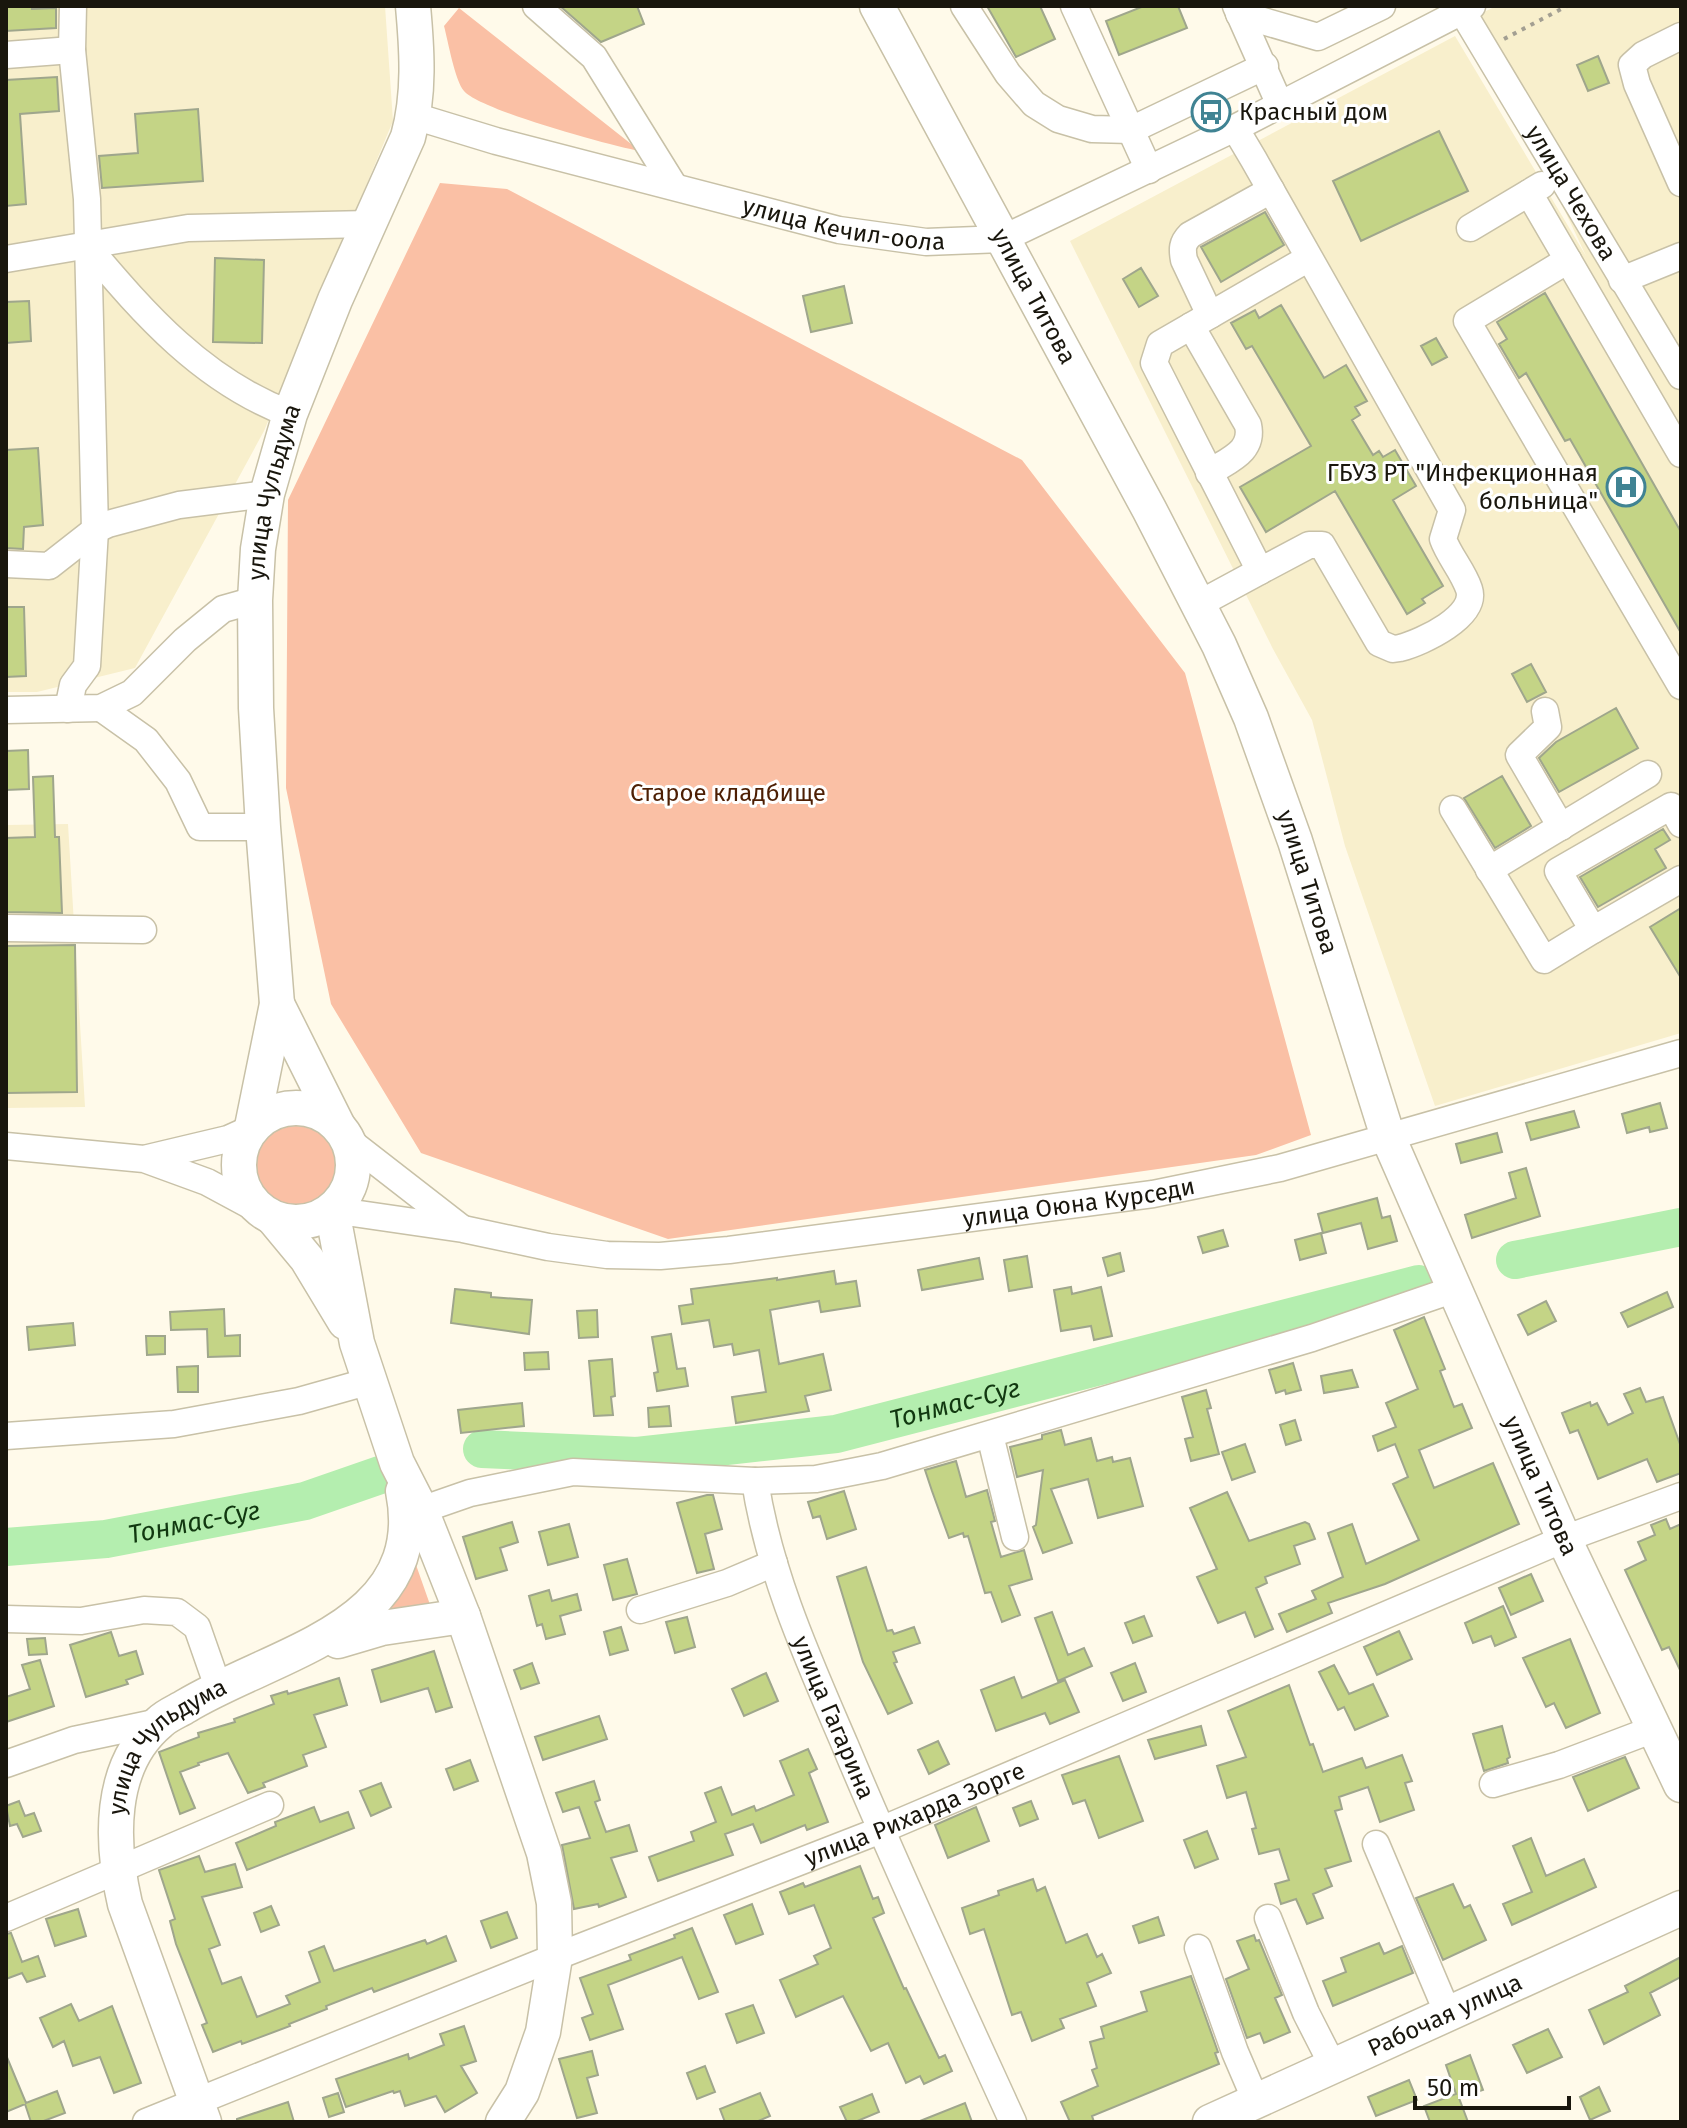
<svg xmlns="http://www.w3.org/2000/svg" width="1687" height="2128" font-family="'Fira Sans',sans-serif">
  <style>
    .built { fill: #f8efcc }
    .green { fill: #fac0a5 }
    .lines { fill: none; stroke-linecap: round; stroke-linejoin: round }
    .river { stroke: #b4eeaf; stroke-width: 38 }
    .building { fill: #c4d486; stroke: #9fa68c; stroke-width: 2 }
    .minor-casing { stroke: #c8c1a7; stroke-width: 29 }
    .major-casing { stroke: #c8c1a7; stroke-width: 37 }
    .path { stroke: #a39f92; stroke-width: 4; stroke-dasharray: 4 6; stroke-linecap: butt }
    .minor { stroke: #fff; stroke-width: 26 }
    .major { stroke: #fff; stroke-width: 34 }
    .labels { text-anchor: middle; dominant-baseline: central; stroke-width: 6; stroke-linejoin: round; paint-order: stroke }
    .poi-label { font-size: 24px; fill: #19160d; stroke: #fff; text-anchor: start }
    .street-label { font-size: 24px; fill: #19160d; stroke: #fff }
    .park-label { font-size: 24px; fill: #4d1f04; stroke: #fff }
    .water-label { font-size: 26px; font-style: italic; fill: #113810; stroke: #fff }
  </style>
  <rect width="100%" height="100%" fill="#fffaea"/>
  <path class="built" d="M6 6H385L393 121 264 431 135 668 37 692H6Z
    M1496 6H1681V1033L1435 1106 1345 846 1312 720 1273 649 1070 241 1455 36 1586 256 1474 17Z
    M68 824 85 1107 6 1108V825Z"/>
  <path class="green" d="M459 8 640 151C611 146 480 110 464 91 455 81 448 41 444 26Z
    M440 183 507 189 1022 460 1185 673 1311 1135 1256 1155 668 1239 421 1153 331 1004 286 788 288 500Z
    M256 1166a40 40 0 1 1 80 0a40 40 0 1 1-80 0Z
    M409 1545 434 1616 370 1634 398 1598Z"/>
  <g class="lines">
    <g class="river">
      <path d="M1515 1260 1681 1227"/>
      <path id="s1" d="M482 1449 637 1456 836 1434 1419 1284"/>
      <path id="s2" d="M6 1547 106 1539 305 1501 380 1475"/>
    </g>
  </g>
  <path class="building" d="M6 6H32V9L56 8V28L6 31Z
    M560 6H637L644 24 601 42Z
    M987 6H1040L1055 39 1016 57Z
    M1144 6H1178L1187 28 1119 55 1106 21Z
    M1598 56 1609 83 1588 91 1577 65Z
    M57 77 59 111 20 114 26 204 6 206V80Z
    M198 109 203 181 102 188 99 156 138 153 135 114Z
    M1439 131 1468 191 1361 241 1333 181Z
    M1265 212 1284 245 1221 282 1201 247Z
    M215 258 264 260 262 343 213 342Z
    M1141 268 1158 296 1139 307 1123 279Z
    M844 286 852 323 811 332 803 296Z
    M1545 293 1681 532V633L1570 439 1565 441 1526 373 1519 378 1499 344 1507 339 1497 322Z
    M29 301 31 341 6 343V302Z
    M1281 305 1324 378 1346 365 1367 401 1355 407 1360 415 1352 420 1373 455 1379 451 1383 457 1395 450 1416 486 1393 500 1443 586 1422 599 1425 603 1407 614 1335 491 1266 532 1240 487 1311 446 1252 346 1246 349 1231 323 1255 310 1259 318Z
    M1436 338 1447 357 1432 365 1421 346Z
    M38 448 43 525 24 527 23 549 6 548V450Z
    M7 607H24L26 676 6 677Z
    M1531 664 1546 692 1527 702 1512 674Z
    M1616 708 1638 748 1559 792 1539 758 1556 742Z
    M28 750 29 789 6 790V751Z
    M53 776 55 837H59L62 913 6 912V838L35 837 33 777Z
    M1502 776 1531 826 1495 848 1464 798Z
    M1663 829 1670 840 1655 849 1666 868 1598 907 1580 877Z
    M1681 908V978L1650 927Z
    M75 945 77 1092 6 1093V946Z
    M1660 1103 1667 1128 1650 1132 1649 1127 1627 1133 1622 1114Z
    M1574 1111 1579 1127 1531 1140 1526 1123Z
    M1497 1133 1502 1152 1461 1163 1456 1144Z
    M1526 1168 1540 1216 1472 1238 1465 1215 1516 1198 1509 1173Z
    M1377 1198 1382 1218 1390 1216 1397 1241 1368 1249 1361 1223 1323 1233 1318 1214Z
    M1223 1230 1228 1246 1203 1253 1198 1237Z
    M1321 1233 1326 1253 1300 1260 1295 1240Z
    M1120 1253 1124 1271 1108 1276 1103 1258Z
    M1027 1256 1032 1287 1009 1291 1004 1260Z
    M979 1258 983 1279 922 1290 918 1270Z
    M834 1271 836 1284 856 1281 860 1306 821 1312 819 1301 770 1310 779 1364 823 1354 831 1390 805 1396 809 1411 736 1423 732 1397 766 1392 759 1350 734 1355 732 1344 714 1347 709 1320 682 1324 679 1306 693 1304 691 1289 777 1278V1280Z
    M1071 1287 1072 1294 1101 1287 1112 1336 1094 1340 1091 1326 1061 1331 1054 1290Z
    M455 1289 491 1293V1297L532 1300 529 1334 451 1323Z
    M1667 1292 1673 1307 1628 1327 1621 1313Z
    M1546 1301 1556 1321 1528 1335 1518 1315Z
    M224 1309 225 1336 240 1335V1356L208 1357 207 1329 171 1330 170 1312Z
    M597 1310 598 1337 579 1338 577 1311Z
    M1424 1317 1445 1369 1440 1371 1454 1407 1462 1404 1472 1428 1419 1450 1434 1488 1493 1463 1519 1524 1385 1584 1328 1603 1332 1613 1287 1632 1279 1614 1316 1599 1312 1591 1343 1577 1328 1533 1352 1524 1366 1564 1419 1540 1393 1484 1408 1477 1395 1444 1378 1451 1373 1436 1396 1427 1386 1403 1418 1389 1394 1330Z
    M73 1323 75 1345 29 1350 27 1327Z
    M671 1334 677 1369 685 1368 688 1386 657 1391 654 1373 658 1372 652 1337Z
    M146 1336H165V1354L147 1355Z
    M548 1352 549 1369 525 1370 524 1353Z
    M612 1359 615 1396 611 1397 613 1415 594 1416 589 1361Z
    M1293 1363 1301 1390 1286 1394 1285 1390 1276 1393 1269 1370Z
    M198 1366V1392H178L177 1367Z
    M1352 1370 1358 1387 1324 1393 1321 1376Z
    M1640 1388 1646 1402 1663 1397 1681 1447V1473L1657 1482 1647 1459 1598 1479 1578 1430 1570 1433 1562 1413 1590 1402 1591 1406 1597 1403 1608 1425 1633 1413 1624 1394Z
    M1206 1390 1211 1408 1207 1409 1219 1454 1191 1461 1185 1439 1193 1437 1182 1397Z
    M522 1403 524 1426 461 1433 458 1410Z
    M669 1406 671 1426 649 1427 648 1408Z
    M1295 1420 1301 1440 1286 1445 1280 1425Z
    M1061 1430 1065 1445 1091 1438 1097 1461 1112 1457 1113 1462 1130 1458 1143 1506 1098 1518 1088 1479 1051 1489 1072 1543 1043 1553 1033 1527 1036 1525 1043 1470 1017 1477 1010 1447 1042 1439V1435Z
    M1245 1444 1255 1472 1232 1480 1222 1452Z
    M956 1461 966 1497 987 1490 995 1521 991 1522 1001 1557 1024 1550 1032 1579 1009 1586 1020 1615 1002 1622 991 1592 985 1593 968 1536 964 1537 963 1533 949 1538 932 1491 925 1470Z
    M844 1491 856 1529 827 1539 820 1516 813 1518 808 1502Z
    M1227 1492 1249 1541 1305 1522 1309 1524 1315 1539 1294 1546 1300 1564 1265 1577 1267 1583 1256 1588 1273 1629 1255 1637 1245 1612 1218 1623 1197 1577 1217 1569 1190 1508Z
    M707 1495H713L722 1529 705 1534 714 1569 697 1573 677 1503Z
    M1666 1519 1670 1529 1681 1524V1672L1669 1647 1662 1650 1625 1570 1646 1560 1638 1542 1655 1535 1651 1525Z
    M512 1522 518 1542 500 1548 507 1570 476 1579 463 1537Z
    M569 1524 578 1557 548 1565 539 1532Z
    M627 1559 637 1594 613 1600 604 1565Z
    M866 1567 887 1631 892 1630 894 1634 914 1627 920 1643 893 1652 897 1662 894 1663 912 1703 888 1714 863 1662 837 1577Z
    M1531 1574 1543 1601 1511 1615 1499 1588Z
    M549 1590 552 1601 577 1594 581 1610 560 1616 565 1634 546 1639 542 1624 537 1626 529 1596Z
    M1503 1606 1516 1637 1495 1646 1491 1636 1473 1643 1465 1623Z
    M1052 1612 1068 1655 1084 1648 1092 1666 1058 1681 1035 1618Z
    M1144 1616 1152 1636 1133 1643 1125 1623Z
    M687 1617 695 1647 675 1653 666 1622Z
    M621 1627 628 1650 610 1655 604 1632Z
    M1399 1631 1412 1659 1377 1675 1364 1647Z
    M111 1632 119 1656 136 1651 143 1674 126 1680 128 1684 86 1697 70 1645Z
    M45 1638 47 1654 29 1655 27 1639Z
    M1570 1639 1600 1713 1566 1728 1554 1703 1546 1707 1523 1658Z
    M434 1651 452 1707 436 1712 428 1688 381 1702 372 1670Z
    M40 1660 54 1706 6 1722V1697L30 1689 22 1665Z
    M532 1663 539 1683 521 1689 514 1670Z
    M1135 1663 1146 1692 1123 1701 1111 1673Z
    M1334 1665 1349 1694 1373 1684 1388 1716 1355 1730 1344 1707 1338 1710 1319 1672Z
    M766 1673 778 1701 744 1716 732 1689Z
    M1014 1677 1022 1698 1065 1680 1079 1712 1050 1724 1045 1713 996 1731 981 1690Z
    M339 1678 347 1705 314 1715 326 1747 303 1755 307 1766 263 1783 265 1787 248 1793 228 1753 198 1763 199 1765 180 1772 195 1808 180 1814 159 1752 199 1737 198 1733 235 1722 234 1719 274 1704 271 1696 287 1691 288 1694Z
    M1289 1685 1310 1745 1313 1744 1323 1772 1362 1758 1366 1768 1402 1755 1412 1781 1405 1783 1414 1810 1380 1822 1368 1787 1339 1797 1342 1809 1335 1811 1351 1861 1325 1869 1332 1886 1313 1894 1323 1918 1307 1924 1296 1899 1281 1904 1275 1884 1289 1880 1279 1849 1259 1854 1252 1829 1256 1828 1246 1792 1227 1798 1217 1766 1246 1757 1228 1711Z
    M599 1716 607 1739 543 1760 535 1737Z
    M1201 1726 1206 1745 1155 1759 1148 1740Z
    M1502 1726 1510 1757 1507 1759 1508 1763 1484 1771 1473 1734Z
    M938 1741 949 1764 929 1774 918 1750Z
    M808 1749 817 1769 809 1773 828 1822 807 1830 805 1825 761 1843 753 1824 725 1834 733 1855 658 1881 649 1857 694 1841 691 1832 716 1822 705 1793 721 1787 732 1815 754 1806 756 1811 794 1795 780 1761Z
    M1119 1756 1143 1821 1099 1838 1085 1800 1073 1804 1062 1775Z
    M1625 1757 1639 1788 1588 1811 1573 1777Z
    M470 1760 478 1781 454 1790 446 1769Z
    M594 1781 600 1800 595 1802 606 1832 629 1825 637 1851 611 1858 626 1897 599 1907 598 1904 574 1909 562 1845 590 1838 579 1807 563 1812 556 1793Z
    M381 1783 391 1807 371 1816 360 1791Z
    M19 1801 25 1816 34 1813 41 1831 23 1837 17 1824 10 1826 6 1806Z
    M1031 1801 1038 1819 1020 1826 1013 1808Z
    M314 1807 320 1822 348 1812 354 1828 247 1870 236 1843 276 1826 275 1822Z
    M976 1807 989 1841 948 1858 935 1825Z
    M1207 1831 1218 1859 1195 1868 1184 1840Z
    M1531 1838 1546 1876 1584 1859 1596 1887 1512 1925 1503 1904 1532 1892 1513 1846Z
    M199 1856 205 1872 235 1864 242 1887 202 1897 220 1945 209 1949 222 1984 241 1977 257 2017 290 2004 286 1996 320 1982 309 1952 324 1946 334 1971 425 1940 427 1944 446 1936 456 1961 374 1992 372 1988 326 2006 327 2009 289 2024 290 2026 242 2044 241 2041 213 2052 202 2025 207 2023 176 1944 170 1921 175 1919 159 1870Z
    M860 1866 873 1899 878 1897 884 1913 873 1918 904 1989 906 1988 939 2058 945 2055 952 2071 924 2084 920 2076 906 2083 888 2043 871 2051 843 1996 796 2017 780 1980 818 1964 814 1956 831 1948 814 1905 789 1914 780 1892 803 1883 805 1887Z
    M1033 1879 1037 1891 1045 1887 1066 1943 1087 1934 1097 1957 1102 1954 1111 1973 1087 1983 1096 2006 1060 2019 1064 2028 1032 2041 1021 2012 1012 2015 984 1929 970 1934 962 1908 999 1895 998 1891Z
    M1453 1884 1464 1908 1470 1905 1486 1940 1443 1960 1416 1898Z
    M752 1904 763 1934 736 1944 724 1915Z
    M271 1906 279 1925 261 1932 254 1913Z
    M78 1909 86 1936 55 1946 46 1919Z
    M507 1912 517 1938 491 1948 481 1921Z
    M1158 1917 1164 1935 1139 1943 1133 1926Z
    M692 1928 718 1992 699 1999 682 1957 608 1985 623 2029 590 2040 582 2018 593 2014 580 1978 631 1960 629 1955 675 1938 674 1935Z
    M11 1933 22 1962 38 1956 45 1976 27 1982 22 1973 6 1979V1934Z
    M1254 1935 1256 1941 1259 1940 1282 1995 1275 1998 1290 2032 1264 2043 1260 2033 1247 2038 1226 1979 1249 1969 1237 1941Z
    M1379 1943 1384 1954 1402 1946 1413 1973 1333 2006 1323 1981 1346 1972 1341 1958Z
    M1681 1957V1977L1650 1993 1660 2015 1604 2044 1589 2010 1628 1992 1625 1986Z
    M1191 1976 1218 2052 1215 2053 1219 2064 1092 2116 1094 2122H1070L1061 2102 1098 2086 1092 2070 1097 2068 1090 2042 1104 2038 1101 2027 1147 2011 1141 1992Z
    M71 2004 79 2021 112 2006 141 2083 114 2093 100 2057 73 2066 64 2041 53 2047 40 2018Z
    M753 2005 764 2033 737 2043 726 2014Z
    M464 2026 476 2061 461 2066 477 2093 445 2112 436 2096 405 2106 400 2091 394 2093 393 2091 346 2107 336 2079 408 2054 409 2059 444 2045 440 2034Z
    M1548 2029 1562 2057 1527 2073 1513 2045Z
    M592 2051 598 2075 587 2078 597 2113 577 2118 559 2059Z
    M6 2055 26 2103 57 2091 65 2113 41 2122H31L25 2104 6 2112Z
    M1470 2055 1483 2090 1459 2098 1468 2122H1430L1424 2106 1456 2094 1446 2065Z
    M705 2066 715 2092 697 2099 687 2073Z
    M1409 2080 1417 2100 1376 2116 1368 2097Z
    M1599 2087 1610 2111 1590 2120 1580 2097Z
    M338 2093 344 2112 329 2117 323 2098Z
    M760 2093 770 2116 756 2122H725L720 2109Z
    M872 2094 879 2112 855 2122H847L840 2107Z
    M288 2102 294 2122H237V2119Z
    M965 2103 972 2122H920V2121Z"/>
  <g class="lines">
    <defs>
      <g id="minor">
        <path d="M536 6 594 57 674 186"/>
        <path d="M964 6 1008 74 1034 104 1058 119 1092 129 1131 130 1265 66"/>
        <path d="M1074 6 1149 170"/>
        <path d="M1236 6 1280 105"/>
        <path id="s3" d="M1462 11 1681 376"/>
        <path d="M1239 14 1318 37 1382 6"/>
        <path d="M1681 36 1643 55 1632 65 1637 84 1681 183"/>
        <path d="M6 55 72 50"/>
        <path id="s4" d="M414 116 496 141 839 230 926 242 1002 239 1235 128 1472 6"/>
        <path d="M1235 128 1254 160 1452 510 1443 539C1449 556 1463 571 1469 589 1478 616 1423 642 1400 648L1393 649 1379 643 1322 545H1309L1260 571 1154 363 1160 344 1309 258"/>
        <path d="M1529 193 1681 454"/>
        <path d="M1470 228 1542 185"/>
        <path d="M87 246C145 315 203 381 290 414"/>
        <path d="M6 259 188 228 369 224"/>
        <path d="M1568 260 1467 321 1681 686"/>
        <path d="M1622 280 1681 256"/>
        <path d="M1210 315 1184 260C1182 249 1182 243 1190 235L1271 190"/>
        <path d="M1191 326 1248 425C1254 452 1228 460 1209 473"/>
        <path d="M6 564 49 566 95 530 108 524 179 505 267 494"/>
        <path d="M1199 604 1260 571"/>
        <path d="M101 708 146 740 178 781 200 827H263"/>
        <path d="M68 709 73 685 87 666 95 530 87 199 72 50 73 6"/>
        <path d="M6 710 101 708 132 693 185 640 223 609 255 600"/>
        <path d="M1545 711 1548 727 1519 755 1561 827"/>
        <path d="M1453 809 1544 960 1593 930"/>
        <path d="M1681 824 1671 806 1558 871 1593 930 1681 879"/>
        <path d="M1489 870 1648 774"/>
        <path d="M6 928 143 930"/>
        <path d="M348 1140 460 1227"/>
        <path d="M6 1146 144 1159 207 1182 259 1210"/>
        <path d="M148 1158 228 1139 250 1129"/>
        <path id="s5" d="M332 1210 463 1229 548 1247 607 1255 660 1256 729 1250 1153 1194 1280 1168 1681 1053"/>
        <path d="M990 1435 1015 1537"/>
        <path d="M6 1436 174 1424 299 1401 370 1381"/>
        <path id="s6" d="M755 1481C769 1573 808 1659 845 1745 898 1872 956 1997 1013 2122"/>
        <path d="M421 1510 470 1493 573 1472 755 1481 816 1479 882 1466 1312 1338 1455 1289"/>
        <path d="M640 1610 727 1583 774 1563"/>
        <path d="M6 1619 81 1621 144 1610 177 1612 197 1627 218 1687"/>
        <path d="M6 1764 74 1740 159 1722"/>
        <path d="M1493 1784 1559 1765 1654 1729"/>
        <path d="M1376 1844 1448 2014"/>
        <path d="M6 1918 270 1805"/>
        <path d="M1268 1918 1306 2013 1333 2066"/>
        <path d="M1198 1948 1235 2052 1256 2101"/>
        <path id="s7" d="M146 2122 555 1957 881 1830 1564 1539 1681 1496"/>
      </g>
      <g id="major">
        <path id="s8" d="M877 6 1149 509 1219 645 1251 718 1295 841 1388 1137 1564 1539 1681 1785"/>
        <path d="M277 1004 337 1124"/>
        <circle cx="296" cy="1165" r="57"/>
        <path id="s9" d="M252 1127 277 1004 263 827 256 708 255 600 258 549 267 494 290 414 335 300 408 137C420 94 417 50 413 6"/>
        <path d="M332 1210 357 1343 397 1463 421 1510 463 1616 544 1853 554 1903 555 1957 543 2032 522 2092 503 2122"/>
        <path d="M273 1218 307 1259 345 1322"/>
        <path d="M338 1641 382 1628 463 1616"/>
        <path id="s10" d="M204 2122 125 1904C111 1844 107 1766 160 1722 167 1715 178 1711 186 1706 275 1652 430 1627 403 1491"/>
        <path id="s11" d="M1210 2122 1681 1908"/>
      </g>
    </defs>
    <use href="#minor" class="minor-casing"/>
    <use href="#major" class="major-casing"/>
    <path class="path" d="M1504 39 1567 6"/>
    <use href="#minor" class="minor"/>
    <use href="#major" class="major"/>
  </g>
  <defs>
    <symbol id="bus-ring" viewBox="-11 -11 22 22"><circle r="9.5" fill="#fff" stroke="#408393" stroke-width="1.5"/><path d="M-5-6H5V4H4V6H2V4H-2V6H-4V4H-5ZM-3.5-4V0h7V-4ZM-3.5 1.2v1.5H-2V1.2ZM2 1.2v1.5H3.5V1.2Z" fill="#408393"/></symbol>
    <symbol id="hospital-ring" viewBox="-11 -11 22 22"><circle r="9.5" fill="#fff" stroke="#408393" stroke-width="1.5"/><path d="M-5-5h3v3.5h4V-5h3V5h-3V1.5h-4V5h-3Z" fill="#408393"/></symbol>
  </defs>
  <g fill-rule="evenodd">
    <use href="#bus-ring" x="1189" y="90" width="44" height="44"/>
    <use href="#hospital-ring" x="1604" y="465" width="44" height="44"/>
  </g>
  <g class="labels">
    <g class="poi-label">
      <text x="1239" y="112">Красный дом</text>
      <text x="1598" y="473" text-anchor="end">ГБУЗ РТ "Инфекционная<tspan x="1598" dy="28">больница"</tspan></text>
    </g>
    <g class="street-label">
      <text stroke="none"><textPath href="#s3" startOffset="212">улица Чехова</textPath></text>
      <text stroke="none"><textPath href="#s4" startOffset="444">улица Кечил-оола</textPath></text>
      <text stroke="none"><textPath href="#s8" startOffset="330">улица Титова</textPath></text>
      <text stroke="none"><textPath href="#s9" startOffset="640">улица Чульдума</textPath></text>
      <text stroke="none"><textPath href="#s8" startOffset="978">улица Титова</textPath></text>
      <text stroke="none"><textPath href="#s5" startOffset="754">улица Оюна Курседи</textPath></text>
      <text stroke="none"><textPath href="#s8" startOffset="1626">улица Титова</textPath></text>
      <text stroke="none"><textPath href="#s6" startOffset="250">улица Гагарина</textPath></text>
      <text stroke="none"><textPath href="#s10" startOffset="412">улица Чульдума</textPath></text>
      <text stroke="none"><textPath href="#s7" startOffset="828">улица Рихарда Зорге</textPath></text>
      <text stroke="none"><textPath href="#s11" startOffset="258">Рабочая улица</textPath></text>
    </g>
    <g class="park-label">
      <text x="728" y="793">Старое кладбище</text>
    </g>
    <g class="water-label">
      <text stroke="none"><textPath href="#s1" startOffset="478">Тонмас-Суг</textPath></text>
      <text stroke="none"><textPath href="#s2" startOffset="190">Тонмас-Суг</textPath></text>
    </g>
  </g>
  <rect width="1687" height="2128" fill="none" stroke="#19160d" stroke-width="16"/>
  <path d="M1415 2096v12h154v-12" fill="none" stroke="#19160d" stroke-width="4"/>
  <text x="1427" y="2096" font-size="24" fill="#19160d" stroke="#ffffff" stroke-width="6" paint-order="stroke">50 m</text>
</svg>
